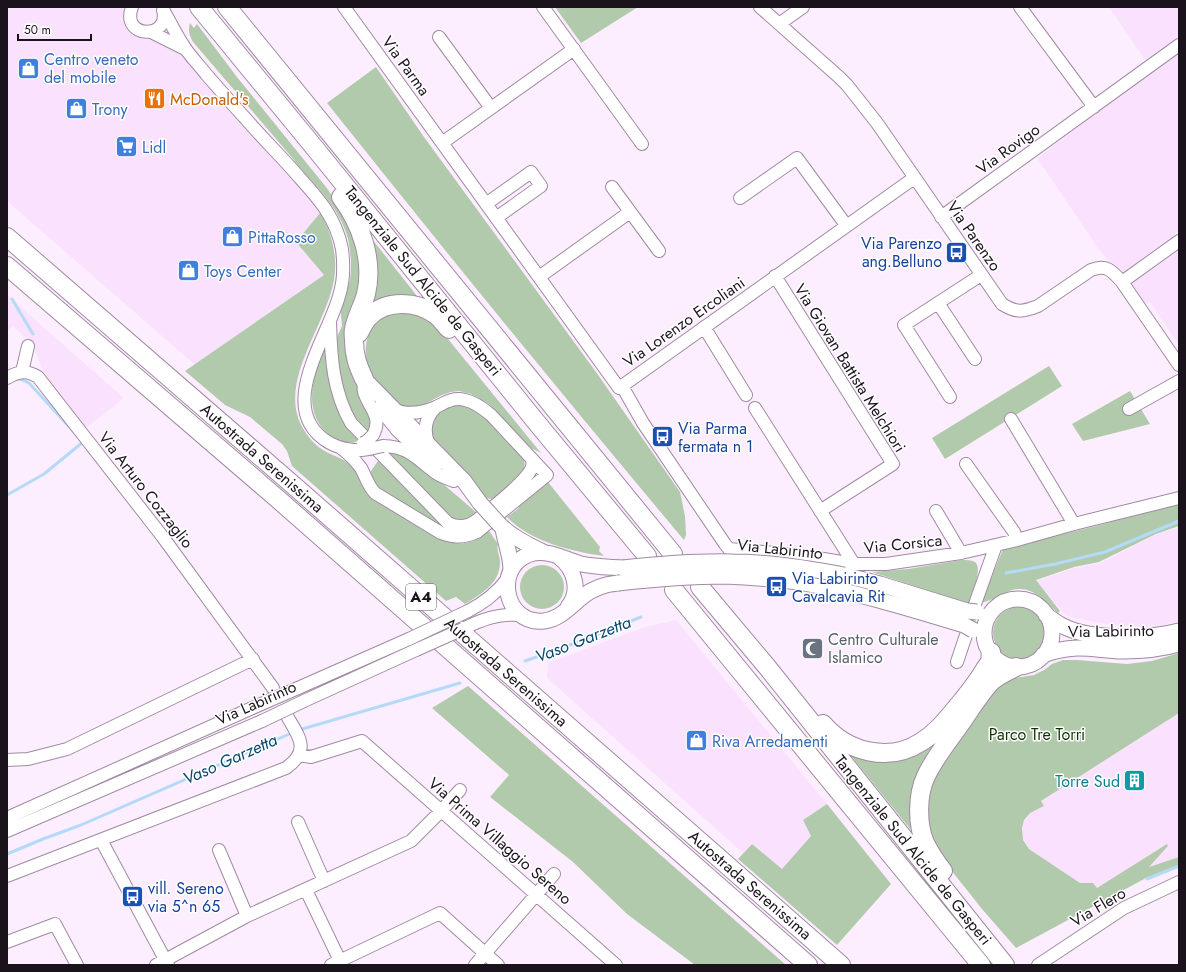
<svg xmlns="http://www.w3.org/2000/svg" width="1186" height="972" font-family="Jost,sans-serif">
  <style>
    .built { fill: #fae2fe }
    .green { fill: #b1caab }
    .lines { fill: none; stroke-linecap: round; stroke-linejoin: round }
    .stream { stroke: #b4daf8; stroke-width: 3 }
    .minor-casing { stroke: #a08aa3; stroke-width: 14 }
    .major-casing { stroke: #a08aa3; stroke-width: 17 }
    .highway-casing { stroke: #a08aa3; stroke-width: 20 }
    .minor { stroke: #fff; stroke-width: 12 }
    .major { stroke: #fff; stroke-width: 15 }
    .highway { stroke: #fff; stroke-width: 18 }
    .minor-bridge-casing { stroke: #a08aa3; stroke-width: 14; stroke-linecap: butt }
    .major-bridge-casing { stroke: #a08aa3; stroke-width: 17; stroke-linecap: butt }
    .minor-bridge { stroke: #fff; stroke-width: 12 }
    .major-bridge { stroke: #fff; stroke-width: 15 }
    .labels { text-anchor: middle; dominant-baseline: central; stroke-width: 3; stroke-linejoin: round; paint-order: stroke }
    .shield { fill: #fff; stroke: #5f5a60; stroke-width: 1 }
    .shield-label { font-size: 15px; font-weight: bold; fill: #1b131c }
    .shop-label { font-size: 16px; fill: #366cbe; stroke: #fff; text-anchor: start }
    .street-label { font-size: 16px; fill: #1b131c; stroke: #fff }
    .food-label { font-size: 16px; fill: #c56008; stroke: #fff; text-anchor: start }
    .transit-label { font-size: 16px; fill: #164399; stroke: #fff; text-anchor: start }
    .worship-label { font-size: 16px; fill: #5b616d; stroke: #fff; text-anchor: start }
    .park-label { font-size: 16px; fill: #0f3402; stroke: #fff }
    .culture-label { font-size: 16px; fill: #0d838f; stroke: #fff; text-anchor: end }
    .water-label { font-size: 17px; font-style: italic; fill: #08496f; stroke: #fff }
  </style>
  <rect width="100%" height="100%" fill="#fdeeff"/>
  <path class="built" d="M7 7H121L140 34 145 38 157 37 184 53 320 211V213L296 242 324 275 195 365 7 201Z
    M1109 7H1179V36L1145 60Z
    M1179 51V231L1157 247 1120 276 1098 248 1037 158Z
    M1179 250V346L1151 303 1138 302 1128 287Z
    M7 295 124 398 86 428 44 374 33 345 13 326 7 332Z
    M1179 527 1178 621 1156 627H1142L1120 626 1094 622 1067 616 1061 610 1036 581 1074 568 1100 563 1158 534Z
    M676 620 827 804 803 820 812 836 782 870 752 844 743 853 547 678 548 663 645 627Z
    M1179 713V857L1148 867 1168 847 1167 845 1097 888 1093 883H1080L1029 849 1023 840 1022 828 1024 820 1030 813 1044 806 1041 801Z"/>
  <path class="green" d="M555 7H638L581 43Z
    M190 23 194 28 197 24 237 77 326 187 343 211 363 266 352 319 372 421 369 431C365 428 360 426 357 422 344 407 332 356 337 337 338 333 341 330 342 326 342 320 340 313 341 307 343 300 346 294 348 287 353 272 351 254 348 239 340 208 315 185 295 162V161L193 42C189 35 188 30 190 23Z
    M376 67 424 137 596 372 680 492 685 516 686 535 684 540C563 396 444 250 327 103Z
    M320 213C332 233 338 257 334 280 326 327 275 384 304 430 309 438 315 445 323 450 335 457 345 458 354 469L443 540C461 547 474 543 489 531L498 544C496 550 500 556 500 562 500 584 481 594 465 604L456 597 446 601 292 466 287 451 282 444 250 417 225 405 185 371 324 275 296 242Z
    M372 239 421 301 369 308Z
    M398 313C416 312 425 319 439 328L541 453 531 448 489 404 471 394 459 391 451 392 442 395 421 406 408 409 398 405 374 381 363 360 366 358C364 344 369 325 383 317 388 315 393 314 398 313Z
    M324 349 328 372 360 440C352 444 343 443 336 439 301 420 311 378 324 349Z
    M1049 366 1062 386 945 459 932 438Z
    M1130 391 1150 424 1083 441 1072 424Z
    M454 404 469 406 487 418 524 460C529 477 506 489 494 498L490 499 483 496 435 442 431 431V423L437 412Z
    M393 451 421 465 477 513C468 520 461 521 450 518L387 454Z
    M380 458 443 526 442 528 375 487 370 474 371 471Z
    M548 482 600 547 599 551 604 556C572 552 529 541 507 517L519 508 518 506Z
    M1179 504V526L1156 534 1099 562 1074 567 1036 580 1060 611 1058 613C1043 599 1029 582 1007 592 998 596 990 601 981 603L1003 549 1104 524 1133 515Z
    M962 560C966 560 971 560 975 562 983 568 972 594 969 603L957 600 872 572 908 569Z
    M520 587a22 22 0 1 1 44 0a22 22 0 1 1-44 0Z
    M993 633a26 26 0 1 1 52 0a26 26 0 1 1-52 0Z
    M1179 653V713L1041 801 1044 806 1030 813 1024 820 1022 828 1023 840 1029 849 1080 883H1093L1097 888 1167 844 1168 846 1149 867 1179 857V865L1146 878 1016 948 982 909 943 860 929 833 927 815 928 801 932 783 938 770 998 686 1014 678 1034 675 1044 670 1052 664 1063 660H1077L1127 664 1152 661Z
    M468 686 786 965H695L627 914 573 862 490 797 509 775 432 708Z
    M947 725 925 763 916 836 847 751 876 758Z
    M827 804 891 884 837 945 738 859 752 844 782 869 811 836 803 820Z"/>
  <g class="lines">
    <path class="stream" d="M12 299 33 334
      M16 379H20L29 383 74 432
      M7 495 44 474 83 442 81 440
      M1006 573 1055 564 1105 552 1179 521
      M525 661 570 645 641 617
      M299 730 460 683
      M7 854 43 839 81 825 294 732
      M1147 879 1179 866"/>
    <defs>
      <path id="minor" d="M132 7C120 39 171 40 163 10
        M344 7 619 388 622 386
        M543 7 642 144
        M760 7 839 77 847 85 877 123 1002 304C1016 313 1023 312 1038 306L1091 270C1107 264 1112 271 1122 282L1179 365
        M1020 7 1094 107
        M164 11C171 24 177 36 185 48 191 57 199 65 206 74 219 89 232 104 246 119 263 139 282 157 299 177 319 199 336 218 342 249 344 265 344 281 339 296 328 338 274 409 328 442 340 449 356 452 369 449
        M779 24 803 7
        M151 32 185 49
        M439 37 491 108
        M442 143 574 49
        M612 187 659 251
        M740 198 797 158 846 225
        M486 204 531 172 541 186 496 218
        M941 217 1179 45
        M775 276 893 464 820 511
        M539 277 630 212
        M1122 282 1179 241
        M938 303 975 359
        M330 323C331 358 333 392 351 423L448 523C458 528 468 527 477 520 490 509 527 482 532 467 533 463 533 461 531 458
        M704 327 746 395
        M22 372 28 346
        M7 378C19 371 27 370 38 377L162 536 273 688
        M364 379C364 383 363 387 364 392 369 408 383 417 373 435
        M622 386 643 423 725 544 729 549 799 555 854 564H886L961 553 1017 540 1074 524 1179 498
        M622 386 914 178
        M950 397 904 325 981 275
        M755 408 854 564
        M1129 409 1179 381
        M1011 419 1074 524
        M429 445C423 431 425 418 436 407
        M383 446C411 447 416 459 436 473 442 477 448 479 454 481
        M341 448C348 453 355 460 361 468 366 477 368 486 375 493L441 533C454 538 464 538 477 532L547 475 491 415C484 409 475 402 465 400 453 397 446 402 436 407 422 413 408 416 394 409
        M966 464 1014 532 1017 540
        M936 511 961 553
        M975 604 996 545
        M468 611C484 603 497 593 508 578
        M463 629C482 619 500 613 522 615
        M957 662 966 635
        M298 688 409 639
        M304 701 416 650
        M299 755 311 757 362 741 616 965
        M7 760 28 759 67 749 253 659
        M7 818 250 709
        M298 822 324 881
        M7 831 262 721
        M101 840 168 965
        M219 850 247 916
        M7 876 286 768C311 750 299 737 287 716
        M306 890 342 965
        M7 942 55 924 77 965
        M156 965 247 916 411 841 442 810 460 790
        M331 965 440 913 498 965
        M475 965 554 874
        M1038 965 1124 908 1179 882"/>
      <path id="major" d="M364 379 464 481 480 503
        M381 408 398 429 435 464
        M499 524C510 536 528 545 543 552
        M503 528C505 543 511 555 511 570
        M559 557C575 569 581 591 568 607
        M844 575 880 584 967 611
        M799 582C856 592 908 608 964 625
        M618 583C605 584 593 588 582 597 571 606 560 619 544 621 502 625 493 562 534 553 550 550 566 560 581 564 595 567 609 567 623 568
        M984 633a34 34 0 1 1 68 0a34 34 0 1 1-68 0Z
        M1046 615C1052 619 1058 624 1065 627 1092 640 1150 639 1179 631
        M1043 655C1075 643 1092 650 1123 651 1142 651 1161 649 1179 644"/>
      <path id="highway" d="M199 7 318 152 537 423 647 556
        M227 7 673 554
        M341 197C361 224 374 260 366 294 363 306 356 317 354 329 353 333 354 337 354 341 354 356 358 366 364 379
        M7 237 292 484 841 965
        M7 266 279 500 808 965
        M359 333C362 327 365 321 369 317 386 299 417 301 436 315 441 319 445 325 449 329
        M700 587 768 668 1005 965
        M674 590 981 965
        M823 724C847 752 889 763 921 742 938 732 949 716 962 701 970 691 978 681 985 669 986 667 989 664 990 661 991 659 990 655 991 652
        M943 871C936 862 930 853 925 843 917 824 917 795 926 776 935 757 949 740 961 723 970 710 982 691 992 681 999 675 1008 671 1016 667"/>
    </defs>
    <use href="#minor" class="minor-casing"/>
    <use href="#major" class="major-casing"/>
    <use href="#highway" class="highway-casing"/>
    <use href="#minor" class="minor"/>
    <use href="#major" class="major"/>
    <use href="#highway" class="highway"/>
    <defs>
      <path id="minor-bridge" d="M363 443 367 441 373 435
        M369 449 383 446
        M409 639 468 611
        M416 650 463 629
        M250 709 298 688
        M262 721 304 701"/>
      <path id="major-bridge" d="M480 503 499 524
        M623 568C660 564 696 561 733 562 770 562 807 568 844 575
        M618 583C654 579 689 576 725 576 750 577 774 579 799 582
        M967 611 977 612
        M964 625 973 630"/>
    </defs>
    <use href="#minor-bridge" class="minor-bridge-casing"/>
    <use href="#major-bridge" class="major-bridge-casing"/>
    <use href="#minor-bridge" class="minor-bridge"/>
    <use href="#major-bridge" class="major-bridge"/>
  </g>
  <defs>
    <symbol id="shop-square" viewBox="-11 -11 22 22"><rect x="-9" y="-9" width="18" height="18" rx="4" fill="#3f7fe0" stroke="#fff"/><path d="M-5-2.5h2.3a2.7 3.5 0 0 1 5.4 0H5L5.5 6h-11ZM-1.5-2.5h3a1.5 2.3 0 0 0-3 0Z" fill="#fff"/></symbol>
    <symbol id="restaurant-square" viewBox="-11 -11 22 22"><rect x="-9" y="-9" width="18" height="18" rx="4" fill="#e8710a" stroke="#fff"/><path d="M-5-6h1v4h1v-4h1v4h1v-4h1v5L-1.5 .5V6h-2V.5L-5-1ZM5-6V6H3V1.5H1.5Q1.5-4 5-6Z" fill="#fff"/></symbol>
    <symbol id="supermarket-square" viewBox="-11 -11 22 22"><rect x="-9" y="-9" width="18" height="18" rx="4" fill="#3f7fe0" stroke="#fff"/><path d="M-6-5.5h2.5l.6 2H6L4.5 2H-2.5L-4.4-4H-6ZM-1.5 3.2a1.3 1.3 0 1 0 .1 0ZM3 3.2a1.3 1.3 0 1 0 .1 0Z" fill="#fff"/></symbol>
    <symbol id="bus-square" viewBox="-11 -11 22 22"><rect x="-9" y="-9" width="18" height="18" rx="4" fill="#1a4fb4" stroke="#fff"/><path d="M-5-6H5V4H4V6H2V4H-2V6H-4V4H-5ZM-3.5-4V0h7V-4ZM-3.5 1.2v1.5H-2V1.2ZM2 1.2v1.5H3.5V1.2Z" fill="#fff"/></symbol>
    <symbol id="mosque-square" viewBox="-11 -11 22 22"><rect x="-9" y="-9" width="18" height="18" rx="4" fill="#6b7280" stroke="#fff"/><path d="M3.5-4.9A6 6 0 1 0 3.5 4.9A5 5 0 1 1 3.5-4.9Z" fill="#fff"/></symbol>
    <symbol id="building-square" viewBox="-11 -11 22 22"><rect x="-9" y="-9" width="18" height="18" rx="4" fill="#0f9aa8" stroke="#fff"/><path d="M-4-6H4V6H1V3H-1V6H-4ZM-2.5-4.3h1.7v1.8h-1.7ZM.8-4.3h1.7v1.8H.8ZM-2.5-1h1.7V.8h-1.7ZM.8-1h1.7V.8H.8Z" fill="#fff"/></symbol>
  </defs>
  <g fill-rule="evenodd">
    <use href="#shop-square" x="16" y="56" width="25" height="25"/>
    <use href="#restaurant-square" x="142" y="86" width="25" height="25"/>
    <use href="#shop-square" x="64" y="96" width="25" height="25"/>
    <use href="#supermarket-square" x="114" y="134" width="25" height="25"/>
    <use href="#shop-square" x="220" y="224" width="25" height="25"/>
    <use href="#bus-square" x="944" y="240" width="25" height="25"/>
    <use href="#shop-square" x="176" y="258" width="25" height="25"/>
    <use href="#bus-square" x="650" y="424" width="25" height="25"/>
    <use href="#bus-square" x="764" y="574" width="25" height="25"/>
    <use href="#mosque-square" x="800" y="636" width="25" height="25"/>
    <use href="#shop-square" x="684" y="728" width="25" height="25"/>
    <use href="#building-square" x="1122" y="768" width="25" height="25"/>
    <use href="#bus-square" x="120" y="884" width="25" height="25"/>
  </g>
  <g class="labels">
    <rect class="shield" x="406" y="584" width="30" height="26" rx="3"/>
    <g class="shield-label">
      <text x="421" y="597">A4</text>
    </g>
    <g class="shop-label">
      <text x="44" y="59">Centro veneto<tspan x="44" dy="18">del mobile</tspan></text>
      <text x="92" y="109">Trony</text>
      <text x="142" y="147">Lidl</text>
      <text x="248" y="237">PittaRosso</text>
      <text x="204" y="271">Toys Center</text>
      <text x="712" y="741">Riva Arredamenti</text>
    </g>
    <g class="street-label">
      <text transform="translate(406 66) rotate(54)">Via Parma</text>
      <text transform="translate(1008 149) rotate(-36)">Via Rovigo</text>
      <text transform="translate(974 236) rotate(55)">Via Parenzo</text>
      <text transform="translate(423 281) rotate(51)">Tangenziale Sud Alcide de Gasperi</text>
      <text transform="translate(684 322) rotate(-35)">Via Lorenzo Ercoliani</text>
      <text transform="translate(850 368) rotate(58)">Via Giovan Battista Melchiori</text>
      <text transform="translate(262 458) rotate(41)">Autostrada Serenissima</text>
      <text transform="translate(146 490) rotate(52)">Via Arturo Cozzaglio</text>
      <text transform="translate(903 544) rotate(-6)">Via Corsica</text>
      <text transform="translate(780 549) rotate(6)">Via Labirinto</text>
      <text transform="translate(1111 631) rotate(-1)">Via Labirinto</text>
      <text transform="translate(506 672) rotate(41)">Autostrada Serenissima</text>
      <text transform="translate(256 703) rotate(-24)">Via Labirinto</text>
      <text transform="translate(500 841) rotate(41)">Via Prima Villaggio Sereno</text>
      <text transform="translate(913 850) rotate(51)">Tangenziale Sud Alcide de Gasperi</text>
      <text transform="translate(750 885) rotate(41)">Autostrada Serenissima</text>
      <text transform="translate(1098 907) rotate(-31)">Via Flero</text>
    </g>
    <g class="food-label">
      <text x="170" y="99">McDonald's</text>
    </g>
    <g class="transit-label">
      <text x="942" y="243" text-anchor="end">Via Parenzo<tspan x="942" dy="18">ang.Belluno</tspan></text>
      <text x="678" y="428">Via Parma<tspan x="678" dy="18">fermata n 1</tspan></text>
      <text x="792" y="578">Via Labirinto<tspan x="792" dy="18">Cavalcavia Rit</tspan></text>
      <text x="148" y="888">vill. Sereno<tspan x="148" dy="18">via 5^n 65</tspan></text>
    </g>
    <g class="worship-label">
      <text x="828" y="639">Centro Culturale<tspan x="828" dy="18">Islamico</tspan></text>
    </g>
    <g class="park-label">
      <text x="1037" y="734">Parco Tre Torri</text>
    </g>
    <g class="culture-label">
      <text x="1120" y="781">Torre Sud</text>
    </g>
    <g class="water-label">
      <text transform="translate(583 639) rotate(-21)">Vaso Garzetta</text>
      <text transform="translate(230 759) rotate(-24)">Vaso Garzetta</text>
    </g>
  </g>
  <rect width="1186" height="972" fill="none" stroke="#1b131c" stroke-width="16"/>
  <path d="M18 34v6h73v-6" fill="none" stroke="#1b131c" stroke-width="2"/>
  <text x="24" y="34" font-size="12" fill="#1b131c" stroke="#ffffff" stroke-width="3" paint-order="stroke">50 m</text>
</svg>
